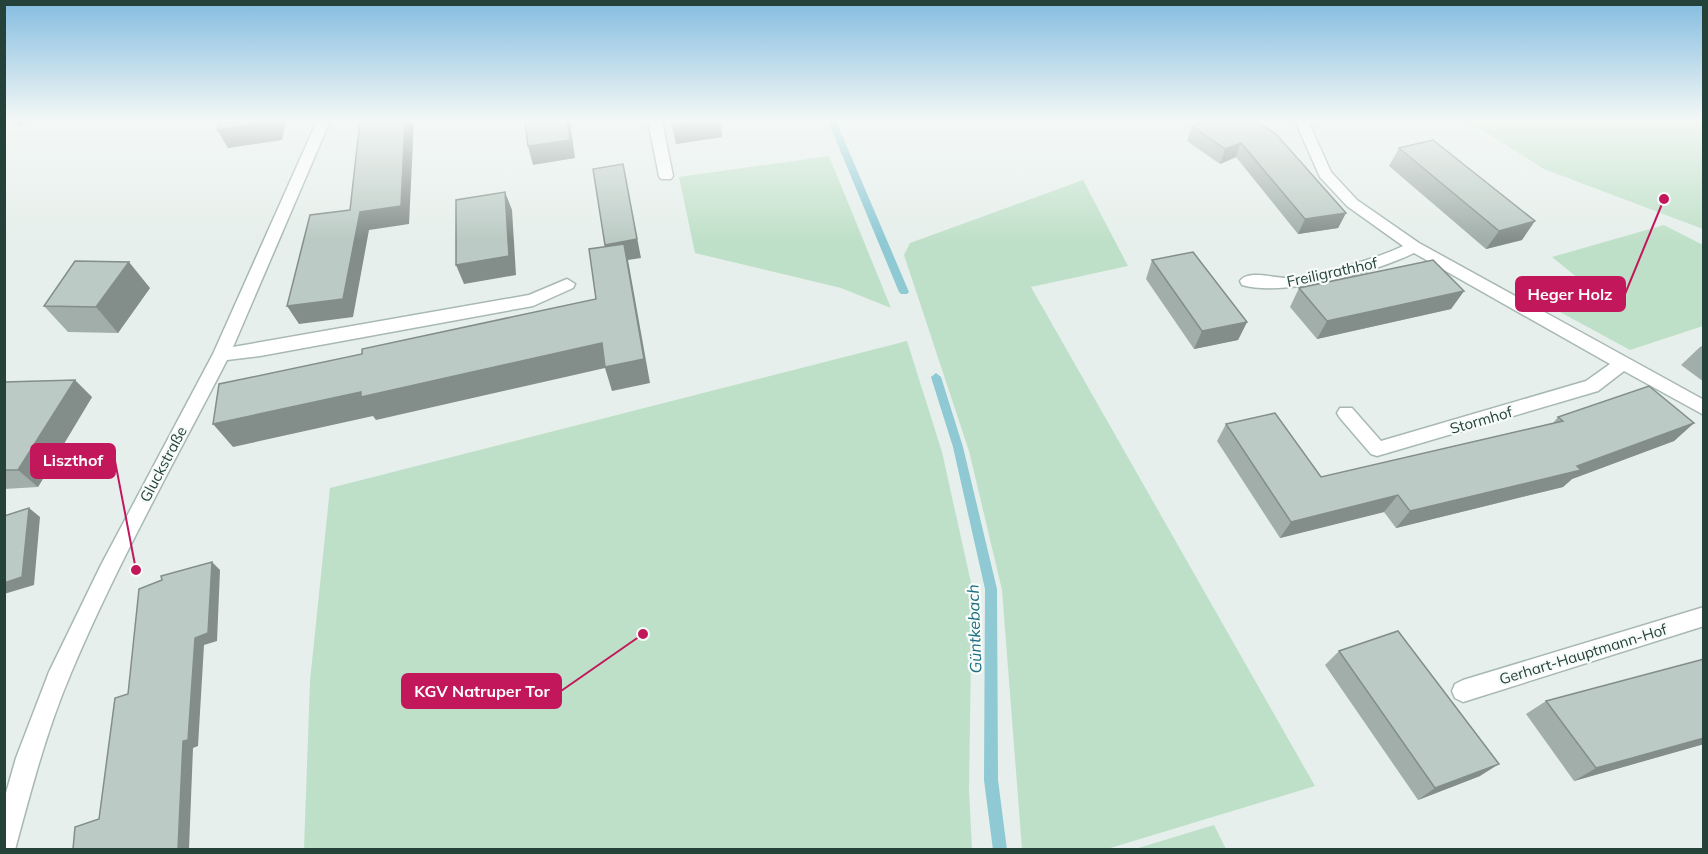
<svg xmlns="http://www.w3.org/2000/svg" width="1708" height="854" font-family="Mulish,sans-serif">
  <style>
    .green { fill: #bfe0c8 }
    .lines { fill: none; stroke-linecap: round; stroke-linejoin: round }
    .stream { fill: #8ec9d4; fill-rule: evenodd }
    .minor-casing { stroke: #a8b8b2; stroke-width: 3 }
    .minor { fill: #fff; fill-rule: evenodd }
    .wall { fill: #a1aea9 }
    .shaded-wall { fill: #838d89 }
    .building { fill: #bbcac4; stroke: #838d89; stroke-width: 1.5 }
    .labels { text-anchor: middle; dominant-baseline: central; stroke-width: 4.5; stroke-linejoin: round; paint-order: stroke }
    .street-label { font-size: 15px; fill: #24423a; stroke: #f7fbf9 }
    .water-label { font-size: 16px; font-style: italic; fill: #1c6f80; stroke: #f7fbf9 }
    .leader { fill: none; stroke: #c2185b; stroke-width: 2 }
    .callout-dot { fill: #c2185b; stroke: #f7fbf9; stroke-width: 2 }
    .callout { fill: #c2185b; stroke: #c2185b; stroke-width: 2 }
    .callout-label { font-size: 16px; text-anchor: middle; font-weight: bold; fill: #fff }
  </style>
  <rect width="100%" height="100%" fill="#e6efeb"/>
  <path class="green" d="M1468 121H1703V229L1544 169Z
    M829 156 891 308 841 288 695 253 679 177Z
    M1083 180 1128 266 1031 287 1315 786 1107 849H1022L1002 590 969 451 904 255 910 243Z
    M1664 225 1703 245V326L1630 350 1549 306 1595 292 1552 257Z
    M907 341 942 452 972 587 969 789 972 849H304L310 681 330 488Z
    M1214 825 1226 849H1135Z"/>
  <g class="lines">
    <path class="stream" d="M828 121H836L909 292 907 294H901L899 292Z
      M936 373 941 377 963 447 997 589 998 780 1007 850H993L984 780 985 589 953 447 931 377Z"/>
    <defs>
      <path id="minor" d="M317 121H330L233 347 529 295 567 279 575 284 573 288 533 306 260 356 227 360C174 463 116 566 71 673 47 729 32 787 16 846L15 850H4V800L16 758 49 672 101 565 213 354Z
        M648 121H662L673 176 671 179H661L659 176Z
        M1295 121H1308L1331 172 1357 200 1419 243 1704 400V415L1624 371 1598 391 1377 456 1371 454 1340 418 1337 413 1340 408H1352L1381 441 1586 381 1610 364 1414 253C1375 272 1285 297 1242 285L1240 281C1248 269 1277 279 1290 278 1322 274 1374 260 1403 246L1347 206 1320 177Z
        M1704 607V626L1463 702 1455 698 1452 691 1455 684 1463 680Z"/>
    </defs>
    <use href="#minor" class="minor-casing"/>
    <use href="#minor" class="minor"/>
  </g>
  <path class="wall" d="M8 121H28L20 126Z
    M670 121H720L722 137 676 144Z
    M1256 121 1346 213 1338 228 1298 234 1236 157 1220 164 1187 141 1192 126Z
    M1399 148 1522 240 1486 249 1389 166Z
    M1152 260 1247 322 1238 340 1194 349 1146 279Z
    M150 288 118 333 68 332 44 306Z
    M1299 288 1464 291 1451 309 1317 339 1290 307Z
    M1704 345V382L1681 365 1700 347Z
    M4 382 92 397 38 487 4 489Z
    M1558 417 1694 423 1674 441 1572 479 1563 487 1396 528 1384 512 1280 538 1217 441 1226 424 1321 477 1553 423Z
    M1339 651 1480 776 1418 800 1325 665Z
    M1704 659V744L1574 781 1526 714 1546 701Z"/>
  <path class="shaded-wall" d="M17 121H28L20 126Z
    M272 121H286L282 140 228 148 217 130Z
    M405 121H414L409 224 369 230 353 317 299 324 287 306 360 212Z
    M567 121H570L575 158 533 165 528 146Z
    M702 121H720L722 137 676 144 673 126Z
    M1241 143 1236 157 1220 164 1225 149Z
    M623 164 641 258 628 260 650 383 612 391 605 368 376 420 373 416 233 447 213 424 361 392 602 343 610 264 605 245Z
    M505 192 512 210 516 275 464 284 456 265Z
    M1346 213 1338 228 1298 234 1305 219Z
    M1535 221 1522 240 1486 249 1499 231Z
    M129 262 150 288 118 333 96 307Z
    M1464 291 1451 309 1317 339 1327 321Z
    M1247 322 1238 340 1194 349 1202 331Z
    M75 380 92 397 38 487 18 470Z
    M1694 423 1674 441 1572 479 1563 487 1396 528 1410 511 1577 466Z
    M1398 495 1384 512 1280 538 1291 522Z
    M29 508 40 517 34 585 4 594V583Z
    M212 562 220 570 217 641 204 645 198 746 193 748 189 849H178L183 741 195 638Z
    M1704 738V744L1574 781 1596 768Z
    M1499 764 1480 776 1418 800 1435 788Z"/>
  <path class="building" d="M220 121H272L217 130Z
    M360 121H405L401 206 360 212 343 299 287 306 310 215 350 210Z
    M525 121H567L570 140 528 146Z
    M671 121H702L673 126Z
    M1205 121H1256L1276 134 1346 213 1305 219 1241 143 1225 149 1192 126Z
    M1433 140 1535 221 1499 231 1399 148Z
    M623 164 637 239 605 245 593 169Z
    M505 192 509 256 456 265V200Z
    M624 244 644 359 605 367 602 343 361 397V392L213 424 219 384 362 354V349L596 299 589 249Z
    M1193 252 1247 322 1202 331 1152 260Z
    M1433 260 1464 291 1327 321 1299 288Z
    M75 261 129 262 96 307 44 306Z
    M75 380 18 470H4V382Z
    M1649 386 1694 423 1577 466 1581 470 1410 511 1398 495 1291 522 1226 424 1275 413 1321 477 1563 421 1558 417Z
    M29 508 22 577 4 583V516Z
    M212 562 208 633 195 638 188 740 183 741 178 849H73L75 827 99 819 115 698 128 694 139 589 162 580 161 576Z
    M1398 631 1499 764 1435 788 1339 651Z
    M1704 659V738L1596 768 1546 701Z"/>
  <linearGradient id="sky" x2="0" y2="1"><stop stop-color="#84bce0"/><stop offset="0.5" stop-color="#f4f8f6"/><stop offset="1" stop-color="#f4f8f6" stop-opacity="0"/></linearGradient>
  <rect width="1708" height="241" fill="url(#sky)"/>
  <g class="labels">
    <g class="street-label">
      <text transform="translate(1332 272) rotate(-12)">Freiligrathhof</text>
      <text transform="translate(1481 420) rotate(-16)">Stormhof</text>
      <text transform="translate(163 464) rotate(-62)">Gluckstraße</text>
      <text transform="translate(1583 654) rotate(-17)">Gerhart-Hauptmann-Hof</text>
    </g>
    <g class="water-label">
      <text transform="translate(974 629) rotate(-92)">Güntkebach</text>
    </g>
  </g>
  <path class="leader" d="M1664 199L1625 294M136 570L115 461M643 634L561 691"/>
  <g class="callout-dot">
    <circle cx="1664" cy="199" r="6"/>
    <circle cx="136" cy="570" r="6"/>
    <circle cx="643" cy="634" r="6"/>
  </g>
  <g class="callout">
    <rect x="1516" y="277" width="109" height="34" rx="6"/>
    <rect x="31" y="444" width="84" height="34" rx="6"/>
    <rect x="402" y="674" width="159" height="34" rx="6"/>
  </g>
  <g class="callout-label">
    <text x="1570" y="300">Heger Holz</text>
    <text x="73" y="466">Liszthof</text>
    <text x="482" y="697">KGV Natruper Tor</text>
  </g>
  <rect width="1708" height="854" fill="none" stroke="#24423a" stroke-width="12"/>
</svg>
